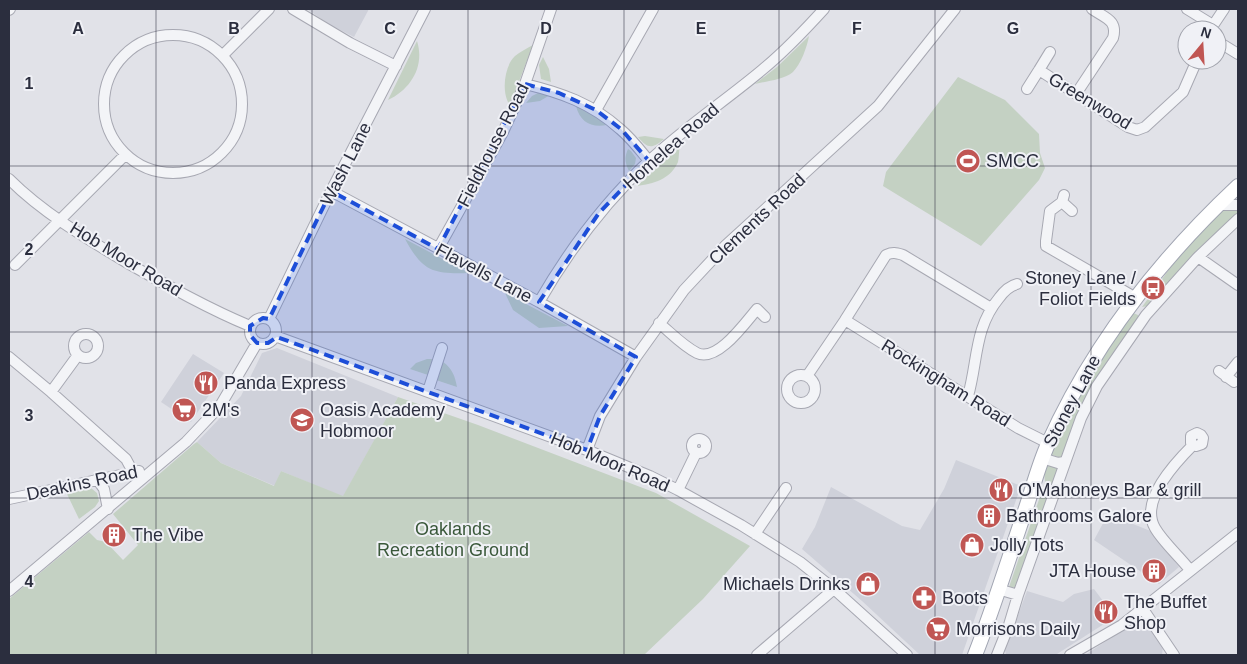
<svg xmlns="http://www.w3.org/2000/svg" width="1247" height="664" font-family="Arial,sans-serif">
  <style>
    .built { fill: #cfd1da }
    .green { fill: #c4d1c3 }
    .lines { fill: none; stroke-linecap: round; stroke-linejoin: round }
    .minor-casing { stroke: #a7a8b2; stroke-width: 12 }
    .major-casing { stroke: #a1a5b2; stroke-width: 16 }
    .minor { stroke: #f3f4f7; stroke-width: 10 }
    .major { stroke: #fff; stroke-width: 14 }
    .marked { fill: #1d4ed8; fill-opacity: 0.2; stroke: #1d4ed8; stroke-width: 4; stroke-dasharray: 10 6; stroke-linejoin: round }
    .grid { fill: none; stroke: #2b2e3e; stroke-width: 1; stroke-opacity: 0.55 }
    .labels { text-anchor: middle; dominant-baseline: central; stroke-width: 4; stroke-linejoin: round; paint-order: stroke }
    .street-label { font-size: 18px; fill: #2b2e3e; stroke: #f0f1f6 }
    .poi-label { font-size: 18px; fill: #2b2e3e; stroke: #f0f1f6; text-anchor: start }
    .park-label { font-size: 18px; fill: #3a583a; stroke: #f0f1f6 }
    .grid-label { font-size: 16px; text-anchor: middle; font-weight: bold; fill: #2b2e3e; stroke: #f0f1f6; stroke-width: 4; stroke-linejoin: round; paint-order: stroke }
  </style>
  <rect width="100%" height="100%" fill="#e1e2e8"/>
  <path class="built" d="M307 9H369L354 37 330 25Z
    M277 348 398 397 343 497 281 471 275 486 221 463 197 442 241 396 262 353Z
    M193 354 224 373 191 422 161 402Z
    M956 460 1021 486 962 655H920L862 601 802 549 815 527 831 487 902 526 920 530 944 489Z
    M1108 514 1153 532 1179 567 1159 584 1094 540Z
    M1094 589 1115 617 1057 654 1051 655H1006L1005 650 1027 591 1063 602 1074 594Z
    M1143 617 1163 646 1162 655H1085Z"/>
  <path class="green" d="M809 36C807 47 801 64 793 72 784 80 766 81 755 84L777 67Z
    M417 41C425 66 411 89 388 100Z
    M533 45 510 105C501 94 504 66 515 56 520 52 527 48 533 45Z
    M543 57 549 69 551 82 541 79 539 65Z
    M958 77 1005 100 1039 134 1040 153 1045 168 1039 180 981 246 883 186 886 172Z
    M538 93 550 95 540 101 526 103 532 96Z
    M576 106 593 114 607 125C591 128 580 122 576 106Z
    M645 136 664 139C652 149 648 149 638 137Z
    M680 145C679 150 679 157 678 162 671 179 653 184 637 186Z
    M628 149 631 151 636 158 635 164 629 171C625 163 624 158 628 149Z
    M1220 208H1238V216L1148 306 1142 307 1185 247Z
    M405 239 469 273C433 274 423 272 405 239Z
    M505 293 568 326 539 328 513 310Z
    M1133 313 1138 315 1139 320 1063 455 1061 458 1050 454 1072 406 1129 316Z
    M427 359H436L428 375 410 369 416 363Z
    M443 362C452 368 455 376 457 387L436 380Z
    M398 397 478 425 656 493 750 546 703 599 644 655H9V599L89 532 97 540 106 542 123 560 138 545 113 514 194 444 197 442 221 463 274 486 281 471 343 496Z
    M1047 463 1058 467 1016 588 1009 587 1045 482 1044 471Z
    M91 488 97 493 99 501 95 507 79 519 67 494Z"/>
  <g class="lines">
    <defs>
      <path id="minor" d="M293 9 350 43 396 66
        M1187 9 1213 25
        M9 10 10 9
        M1210 30 1224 9
        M104 104a69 69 0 1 1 138 0a69 69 0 1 1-138 0Z
        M1217 41 1238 54
        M223 55 269 9
        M1039 70 1050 52
        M525 84C562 93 591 103 620 129 631 138 640 150 649 161
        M1027 89 1039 70 1128 127 1137 130 1145 127 1183 92 1197 60
        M1076 94 1113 38C1118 20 1105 18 1092 9
        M596 110 653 9
        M9 179C44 214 89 240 131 265 170 287 209 309 250 326
        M331 191 539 302 636 357
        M1064 195 1062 202 1072 211
        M1062 202 1050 211 1046 241V246L1136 298
        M1217 205H1238
        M438 249 503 132 525 84 551 9
        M1198 257 1238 285
        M15 265 125 155
        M539 302C569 250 605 202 649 161 684 128 725 101 762 70 784 52 804 31 824 9
        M250 331a13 13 0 1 1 26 0a13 13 0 1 1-26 0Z
        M269 319 331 191 425 9
        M845 320 1018 428 1048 443
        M659 323C671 333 683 346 697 353 717 363 745 323 757 309L765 317
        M74 346a12 12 0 1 1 24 0a12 12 0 1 1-24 0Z
        M275 336 587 450 650 476 678 490 741 525 800 562 834 589 907 655
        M9 357 51 392 126 459 133 472
        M1219 371 1234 382
        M787 389a14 14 0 1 1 28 0a14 14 0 1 1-28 0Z
        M807 376 845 320 886 255C893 252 896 253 903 255L991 308
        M1226 377 1238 362
        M428 391 442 348
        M51 392 78 355
        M968 396C978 361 974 328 999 298 1004 291 1009 286 1017 284
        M692 446a7 7 0 1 1 14 0a7 7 0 1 1-14 0Z
        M587 450 600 416 636 357 684 290 725 246 878 106 955 9
        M1042 458 1058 463 1064 462
        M97 479 104 489 108 509
        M678 490 696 453
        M9 499 139 471
        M755 534 786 488
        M1190 570C1180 557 1163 542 1155 528 1139 501 1175 463 1193 445L1191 443V436L1197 433 1201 435 1203 438 1202 444 1196 446 1193 445
        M998 589 1018 595 1081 418 1097 386 1146 315 1198 257 1238 219
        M9 591 186 442 220 406 257 343
        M1143 609 1174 655
        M757 655 834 589
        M997 655 1009 625 1018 595
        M1070 655 1122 625 1238 533"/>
      <path id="major" d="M975 655C994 607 1009 557 1026 508 1033 487 1039 464 1048 444 1092 346 1160 259 1238 186"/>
    </defs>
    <use href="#minor" class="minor-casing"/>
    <use href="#major" class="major-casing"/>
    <use href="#minor" class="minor"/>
    <use href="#major" class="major"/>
  </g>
  <path class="marked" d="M525 84 559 93 596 110 621 129 649 161 599 213 539 302 636 357 600 416 587 450 277 337 268 343H257L250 335V326L263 318 269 319 331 191 438 249Z"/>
  <path class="grid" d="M156 9V655M312 9V655M468 9V655M624 9V655M779 9V655M935 9V655M1091 9V655M9 166H1238M9 332H1238M9 498H1238"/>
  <defs>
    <symbol id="stadium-disc" viewBox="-11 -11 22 22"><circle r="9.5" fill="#c05653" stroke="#f0f1f6"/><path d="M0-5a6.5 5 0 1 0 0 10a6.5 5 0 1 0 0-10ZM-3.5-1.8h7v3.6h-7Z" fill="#fff"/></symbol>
    <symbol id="bus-disc" viewBox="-11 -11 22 22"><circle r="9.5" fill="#c05653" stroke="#f0f1f6"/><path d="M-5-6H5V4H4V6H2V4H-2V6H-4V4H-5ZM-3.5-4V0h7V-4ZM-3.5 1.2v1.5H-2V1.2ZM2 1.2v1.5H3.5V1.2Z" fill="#fff"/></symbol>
    <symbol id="restaurant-disc" viewBox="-11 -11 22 22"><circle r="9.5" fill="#c05653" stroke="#f0f1f6"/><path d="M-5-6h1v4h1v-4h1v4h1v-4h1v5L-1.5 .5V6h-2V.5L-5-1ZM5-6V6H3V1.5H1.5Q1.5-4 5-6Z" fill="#fff"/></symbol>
    <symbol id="supermarket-disc" viewBox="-11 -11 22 22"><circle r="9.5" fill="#c05653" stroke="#f0f1f6"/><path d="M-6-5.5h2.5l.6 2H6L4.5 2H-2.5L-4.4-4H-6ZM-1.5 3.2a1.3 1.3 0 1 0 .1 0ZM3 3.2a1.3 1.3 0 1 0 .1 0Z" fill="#fff"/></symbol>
    <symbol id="school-disc" viewBox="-11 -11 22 22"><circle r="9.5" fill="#c05653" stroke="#f0f1f6"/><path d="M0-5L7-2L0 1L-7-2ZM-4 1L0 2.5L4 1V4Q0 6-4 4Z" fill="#fff"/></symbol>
    <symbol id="building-disc" viewBox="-11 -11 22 22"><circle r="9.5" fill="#c05653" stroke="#f0f1f6"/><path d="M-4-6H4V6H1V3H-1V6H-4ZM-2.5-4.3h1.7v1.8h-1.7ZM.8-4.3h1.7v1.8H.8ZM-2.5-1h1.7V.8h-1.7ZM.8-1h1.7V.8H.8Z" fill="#fff"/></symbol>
    <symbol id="shop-disc" viewBox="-11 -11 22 22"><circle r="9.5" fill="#c05653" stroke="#f0f1f6"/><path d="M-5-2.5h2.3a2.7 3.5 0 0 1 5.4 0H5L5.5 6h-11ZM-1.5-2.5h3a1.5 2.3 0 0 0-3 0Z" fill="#fff"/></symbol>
    <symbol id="pharmacy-disc" viewBox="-11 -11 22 22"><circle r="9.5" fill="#c05653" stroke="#f0f1f6"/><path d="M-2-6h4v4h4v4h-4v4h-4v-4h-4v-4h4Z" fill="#fff"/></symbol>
  </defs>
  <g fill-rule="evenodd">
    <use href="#stadium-disc" x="954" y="147" width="28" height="28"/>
    <use href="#bus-disc" x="1139" y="274" width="28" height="28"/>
    <use href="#restaurant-disc" x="192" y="369" width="28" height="28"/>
    <use href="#supermarket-disc" x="170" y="396" width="28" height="28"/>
    <use href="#school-disc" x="288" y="406" width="28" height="28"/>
    <use href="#restaurant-disc" x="987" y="476" width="28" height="28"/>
    <use href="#building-disc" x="975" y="502" width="28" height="28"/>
    <use href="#building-disc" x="100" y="521" width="28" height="28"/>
    <use href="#shop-disc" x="958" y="531" width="28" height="28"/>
    <use href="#building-disc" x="1140" y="557" width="28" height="28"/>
    <use href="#shop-disc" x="854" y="570" width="28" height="28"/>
    <use href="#pharmacy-disc" x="910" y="584" width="28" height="28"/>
    <use href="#restaurant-disc" x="1092" y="598" width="28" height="28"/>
    <use href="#supermarket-disc" x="924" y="615" width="28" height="28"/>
  </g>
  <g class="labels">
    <g class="street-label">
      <text transform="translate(1090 101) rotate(31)">Greenwood</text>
      <text transform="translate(493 145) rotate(-63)">Fieldhouse Road</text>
      <text transform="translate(671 146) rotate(-41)">Homelea Road</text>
      <text transform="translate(346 164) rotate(-63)">Wash Lane</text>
      <text transform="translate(757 219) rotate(-43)">Clements Road</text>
      <text transform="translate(126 259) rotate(31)">Hob Moor Road</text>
      <text transform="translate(484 273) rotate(28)">Flavells Lane</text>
      <text transform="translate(946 383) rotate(32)">Rockingham Road</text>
      <text transform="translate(1072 401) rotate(-62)">Stoney Lane</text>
      <text transform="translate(610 462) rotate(23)">Hob Moor Road</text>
      <text transform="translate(82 483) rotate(-12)">Deakins Road</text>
    </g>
    <g class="poi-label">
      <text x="986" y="161">SMCC</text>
      <text x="1136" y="278" text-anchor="end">Stoney Lane /<tspan x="1136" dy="21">Foliot Fields</tspan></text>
      <text x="224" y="383">Panda Express</text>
      <text x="202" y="410">2M's</text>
      <text x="320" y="410">Oasis Academy<tspan x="320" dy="21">Hobmoor</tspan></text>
      <text x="1018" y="490">O'Mahoneys Bar &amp; grill</text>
      <text x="1006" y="516">Bathrooms Galore</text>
      <text x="132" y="535">The Vibe</text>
      <text x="990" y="545">Jolly Tots</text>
      <text x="1136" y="571" text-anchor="end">JTA House</text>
      <text x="850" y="584" text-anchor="end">Michaels Drinks</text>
      <text x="942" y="598">Boots</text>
      <text x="1124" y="602">The Buffet<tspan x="1124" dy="21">Shop</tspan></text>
      <text x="956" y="629">Morrisons Daily</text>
    </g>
    <g class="park-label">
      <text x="453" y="529">Oaklands<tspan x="453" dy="21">Recreation Ground</tspan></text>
    </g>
  </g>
  <g class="grid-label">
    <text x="78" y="34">A</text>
    <text x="234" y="34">B</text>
    <text x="390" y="34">C</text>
    <text x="546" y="34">D</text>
    <text x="701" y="34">E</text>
    <text x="857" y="34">F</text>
    <text x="1013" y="34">G</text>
    <text x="29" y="89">1</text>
    <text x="29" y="255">2</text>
    <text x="29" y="421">3</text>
    <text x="29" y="587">4</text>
  </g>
  <rect width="1247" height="664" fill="none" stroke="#2b2e3e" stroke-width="20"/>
  <g transform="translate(1202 45) rotate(18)"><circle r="24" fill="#f0f1f6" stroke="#a1a3ac"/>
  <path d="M0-4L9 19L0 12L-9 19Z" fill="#c05653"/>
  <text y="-8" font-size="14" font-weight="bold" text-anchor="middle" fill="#2b2e3e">N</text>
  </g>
</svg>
